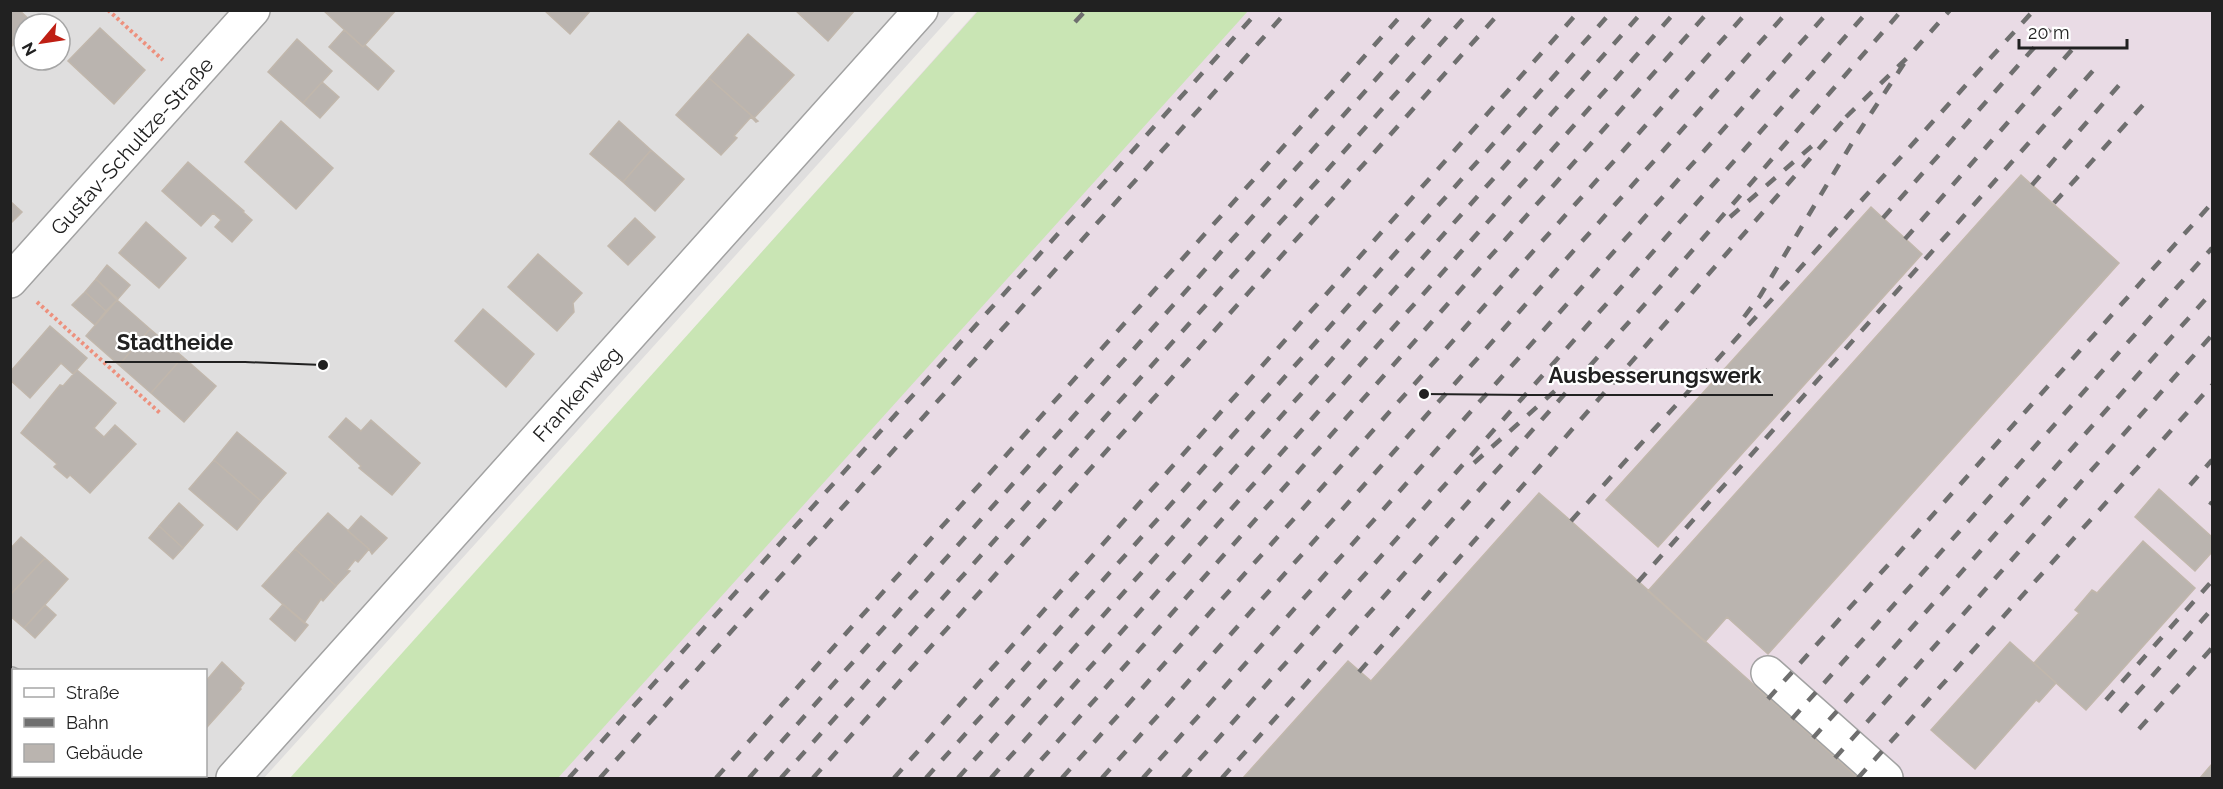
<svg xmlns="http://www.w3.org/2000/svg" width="2223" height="789" font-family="Raleway,sans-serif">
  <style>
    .residential { fill: #dfdede; fill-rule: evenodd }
    .industrial { fill: #e9dbe5 }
    .grass { fill: #c9e5b4 }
    .building { fill: #bab4af; stroke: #c1b7ac; stroke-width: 1.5 }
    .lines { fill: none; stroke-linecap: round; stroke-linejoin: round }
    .minor-casing { stroke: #a2a2a2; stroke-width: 36 }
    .path { stroke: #ed907d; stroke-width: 4; stroke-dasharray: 3 3; stroke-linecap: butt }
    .minor { stroke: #fff; stroke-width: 33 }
    .rail { stroke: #6f6f6f; stroke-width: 4.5; stroke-dasharray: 12 12; stroke-linecap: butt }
    .labels { text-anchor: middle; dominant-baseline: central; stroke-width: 4.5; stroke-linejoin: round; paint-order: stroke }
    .street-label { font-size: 21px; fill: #212121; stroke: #fff }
    .leader { fill: none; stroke: #212121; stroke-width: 2 }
    .callout-dot { fill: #212121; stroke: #fff; stroke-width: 2 }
    .callout-label { font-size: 22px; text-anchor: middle; font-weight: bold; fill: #212121; stroke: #fff; stroke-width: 4.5; stroke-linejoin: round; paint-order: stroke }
  </style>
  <rect width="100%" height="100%" fill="#f0eee9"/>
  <path class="residential" d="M10 11H956L264 778H11ZM24 24H60V60H24ZM14 670H206V776H14Z"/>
  <path class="industrial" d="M977 11H2212V778H293Z"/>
  <path class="grass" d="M978 11H1248L558 778H290Z"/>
  <path class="building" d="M10 10H19L33 23 24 24V33L10 48Z
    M323 10H396L363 47Z
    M544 10H591L570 34Z
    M795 10H855L828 41Z
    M100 28 145 70 114 104 68 61Z
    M344 30 363 47 365 45 394 71 378 90 329 47Z
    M748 34 794 75 754 118 709 78Z
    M297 39 332 71 303 103 268 72Z
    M709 78 758 121 756 122 751 117 734 136 737 138 721 155 676 115Z
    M322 82 339 97 320 118 303 103Z
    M281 121 333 168 296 209 245 162Z
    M619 121 651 150 623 182 590 154Z
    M651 150 684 179 655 211 623 182Z
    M188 162 244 211 243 212 252 220 232 242 215 227 221 220 213 213 201 226 162 191Z
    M2021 175 2119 263 1768 654 1727 617 1705 642 1648 591Z
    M10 201 22 212 10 224Z
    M1871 207 1922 254 1658 547 1606 500Z
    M635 218 655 237 628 265 608 246Z
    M146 222 186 258 159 288 119 253Z
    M538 254 582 293 573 303 574 312 557 331 508 287Z
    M107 265 130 285 117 300 96 279Z
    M96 279 118 299 106 311 85 292Z
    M85 292 106 311 95 325 72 305Z
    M117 300 150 329 119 365 86 336Z
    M483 309 534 354 506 387 455 341Z
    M50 326 87 358 73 374 61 363 30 398 10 380V372Z
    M150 329 183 357 151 393 119 365Z
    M183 357 216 386 184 422 151 393Z
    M77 370 116 403 94 428 104 437 115 425 136 444 90 493 70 475 67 478 54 467 57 464 21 433 60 385 63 386Z
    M346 418 361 431 371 420 420 463 392 495 359 468 361 466 329 437Z
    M237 432 286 473 261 501 214 460Z
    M214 460 261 501 237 530 189 489Z
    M2159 489 2212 537V552L2195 571 2135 517Z
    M1539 493 1571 521 1858 778H1243L1348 661 1371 681Z
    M179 503 203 525 183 548 159 526Z
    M328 513 369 549 358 562 355 560 347 570 350 571 336 586 295 549Z
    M361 516 387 538 372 554 369 549 348 531Z
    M159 526 183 548 173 559 149 538Z
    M21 537 45 558 10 595V549Z
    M2143 541 2195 588 2086 710 2034 663 2079 613 2075 610 2092 590 2097 593Z
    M295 549 336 586 323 601 321 599 304 623 262 586Z
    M45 558 68 579 24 628 10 616V595Z
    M283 604 308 625 295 641 270 619Z
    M45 605 56 615 35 638 24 628Z
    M2010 642 2056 683 2039 702 2036 700 1975 769 1931 730Z
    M222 662 244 683 240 688 241 689 207 727 206 681Z
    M2212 764V778H2200Z"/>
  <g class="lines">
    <defs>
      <path id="minor" d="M10 281 253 10
        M1768 673 1886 778
        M10 684 14 686
        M116 776 119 778
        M233 778 921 10"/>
    </defs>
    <use href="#minor" class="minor-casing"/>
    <path class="path" d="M108 10 163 60
      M37 302 161 414"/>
    <use href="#minor" class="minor"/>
    <path class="rail" d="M1075 22 1086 10
      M1846 117 1909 56 1950 10
      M2032 185 2121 83
      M2054 203 2144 104
      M1730 217 1812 146
      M1883 218 2055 24
      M1905 239 2077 44
      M1744 317 1760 296 1858 133 1909 56
      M1474 463 1566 381
      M2190 485 2212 460
      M2210 505 2212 502
      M1571 521 2034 10
      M1638 582 2099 64
      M1359 672 1851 112
      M1768 699 2212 203
      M2106 700 2212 581
      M2120 712 2212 609
      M1792 719 2212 248
      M2139 729 2212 648
      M1813 738 2212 292
      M1835 758 2212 335
      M569 778 1259 10
      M600 778 1288 10
      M716 778 1406 10
      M749 778 1438 10
      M781 778 1471 10
      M813 778 1502 10
      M894 778 1580 10
      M926 778 1613 10
      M958 778 1644 10
      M991 778 1677 10
      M1025 778 1710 10
      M1062 778 1749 10
      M1102 778 1789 10
      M1143 778 1830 10
      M1183 778 1869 10
      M1222 778 1670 276 1902 10
      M1858 778 2212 385"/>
  </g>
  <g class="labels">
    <g class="street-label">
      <text transform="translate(132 146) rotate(-48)">Gustav-Schultze-Straße</text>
      <text transform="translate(577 394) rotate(-48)">Frankenweg</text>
    </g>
  </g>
  <path class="leader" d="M323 365L245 362H105M1424 394L1536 395H1773"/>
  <g class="callout-dot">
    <circle cx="323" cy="365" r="6"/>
    <circle cx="1424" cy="394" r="6"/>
  </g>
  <g class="callout-label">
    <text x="175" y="350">Stadtheide</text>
    <text x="1655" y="383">Ausbesserungswerk</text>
  </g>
  <rect width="2223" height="789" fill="none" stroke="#212121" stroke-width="24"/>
  <rect x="12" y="669" width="195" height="108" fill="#ffffff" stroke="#a6a6a6" stroke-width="1.5"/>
  <rect x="24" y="688" width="30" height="9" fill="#ffffff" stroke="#a6a6a6" stroke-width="1.5"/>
  <text x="66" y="699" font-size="18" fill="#212121">Straße</text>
  <rect x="24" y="718" width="30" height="9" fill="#6f6f6f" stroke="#a6a6a6" stroke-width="1.5"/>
  <text x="66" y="729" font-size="18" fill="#212121">Bahn</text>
  <rect x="24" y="744" width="30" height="18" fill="#bab4af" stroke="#a6a6a6" stroke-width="1.5"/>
  <text x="66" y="759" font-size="18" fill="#212121">Gebäude</text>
  <g transform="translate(42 42) rotate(241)"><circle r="28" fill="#ffffff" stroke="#a6a6a6" stroke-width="1.5"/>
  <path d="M0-4.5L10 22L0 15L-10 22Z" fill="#bf1f14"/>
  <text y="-9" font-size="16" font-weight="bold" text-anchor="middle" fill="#212121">N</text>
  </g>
  <path d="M2019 39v9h108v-9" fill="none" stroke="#212121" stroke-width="3"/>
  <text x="2028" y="39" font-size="18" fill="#212121" stroke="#ffffff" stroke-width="4.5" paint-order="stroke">20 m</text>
</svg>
